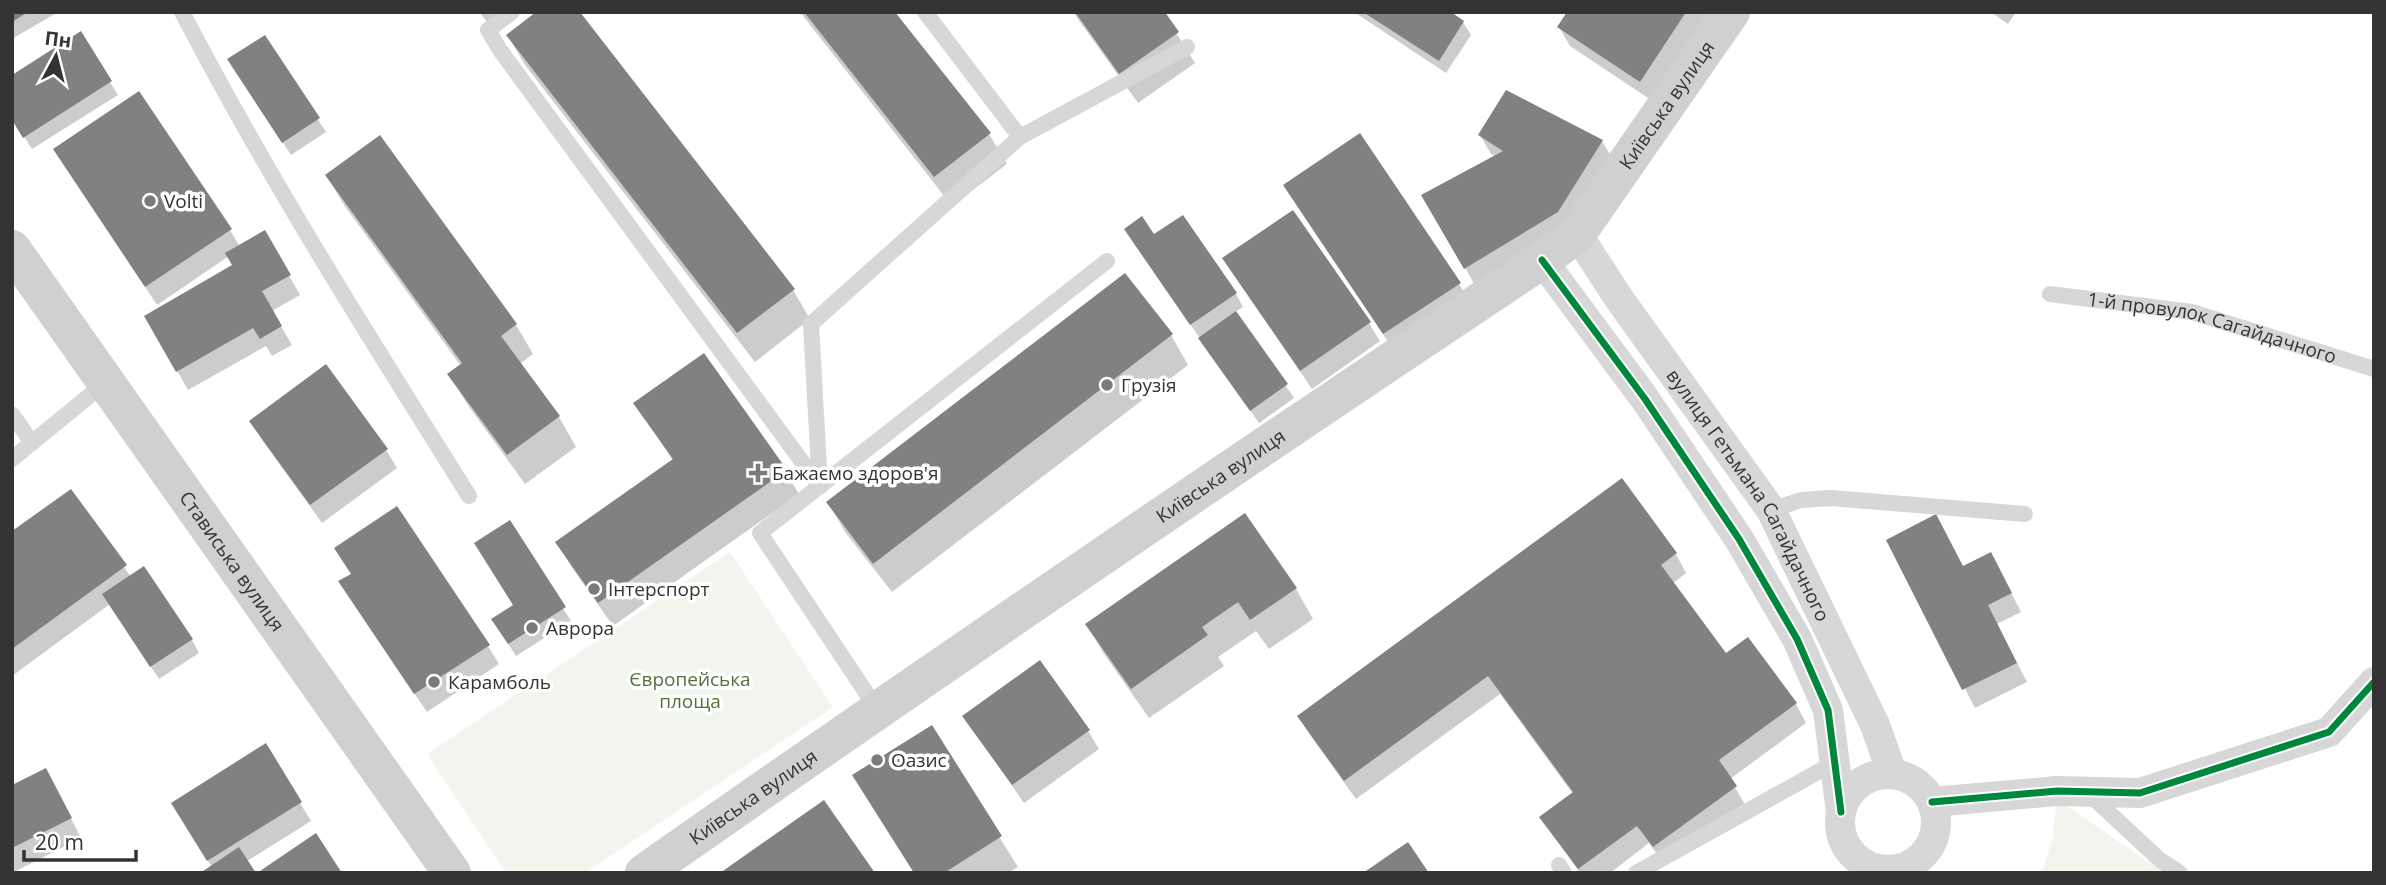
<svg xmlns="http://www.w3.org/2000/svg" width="2386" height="885" font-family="'Open Sans',sans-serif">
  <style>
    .green { fill: #f1f5ed }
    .shadow { fill: #0003 }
    .building { fill: #818181 }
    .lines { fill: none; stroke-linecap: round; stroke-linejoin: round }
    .service { stroke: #d7d7d7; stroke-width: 16 }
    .minor { stroke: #d7d7d7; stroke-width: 30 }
    .secondary { stroke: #d0d0d0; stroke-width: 38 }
    .cycleway-casing { stroke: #fff; stroke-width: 11 }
    .cycleway { stroke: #00873e; stroke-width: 7 }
    .poi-dot { fill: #7a7a7a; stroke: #fff; stroke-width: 2.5 }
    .labels { text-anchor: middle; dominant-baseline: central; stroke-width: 7; stroke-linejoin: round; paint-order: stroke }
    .street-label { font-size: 19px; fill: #333; stroke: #fff }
    .poi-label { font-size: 19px; fill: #333; stroke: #fff; text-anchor: start }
    .park-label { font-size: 19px; fill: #56703f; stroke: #fff }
  </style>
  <rect width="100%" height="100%" fill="#fff"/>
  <path class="green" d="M730 552 833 707 585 873H506L427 754Z
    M2057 799 2164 873H2042L2053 836Z"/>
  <path class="shadow" d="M12 12H58L12 39Z
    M479 12H502L489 24Z
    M800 12H893L989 134 1007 164 952 206Z
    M1073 12H1163L1195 63 1138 103Z
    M1354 12H1448L1463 22 1471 35 1446 73Z
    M1569 12H1709L1651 100 1570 46 1559 27Z
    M1991 12H2016L2008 24Z
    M80 34 118 95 32 149 12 118Z
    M508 36 793 290 810 319 755 362 525 65Z
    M264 37 326 132 291 155 237 72Z
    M1480 135 1602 141 1613 160 1569 231 1476 287 1424 195 1496 157 1491 154Z
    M55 150 230 230 240 247 264 232 300 295 272 311 292 345 272 356 266 346 188 390 146 316 235 266 229 256 157 305Z
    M327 176 516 325 533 354 520 364 559 417 576 447 525 484 467 404 449 374 461 366 344 205Z
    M1296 204 1459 284 1470 302 1395 352Z
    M1154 237 1236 294 1243 307 1235 312 1294 398 1259 423 1133 242Z
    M1224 259 1369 323 1380 341 1312 389Z
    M1171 335 1188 365 892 592 845 532 828 502Z
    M636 404 785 471 799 494 613 626 571 566 558 543 673 461Z
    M251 421 386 450 397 468 322 523 262 440Z
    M70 491 131 577 192 640 199 653 159 679 110 604 12 676V534Z
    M509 523 571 621 516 656 501 632 515 606Z
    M1888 540 1963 568 2001 573 2021 612 1997 624 2027 682 1975 708Z
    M1676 554 1686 573 1672 584 1725 656 1747 639 1796 704 1806 723 1730 779 1746 806 1665 865 1649 843 1610 873H1580L1542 817 1573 794 1500 694 1356 799 1310 735 1299 717Z
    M1296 589 1313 619 1269 649 1256 631 1218 657 1224 666 1149 718 1104 654 1087 625Z
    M352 601 488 646 499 664 427 712Z
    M964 716 1088 731 1099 749 1024 803Z
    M931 728 1018 867 1008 873H914Z
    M12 787 56 789 81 838 12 873Z
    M300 803 311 821 247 861 212 867 184 822Z"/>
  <path class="building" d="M12 12H28L12 22Z
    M536 12H580L795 289 737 333 506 35Z
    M804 12H895L991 133 934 177Z
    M1075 12H1165L1179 32 1119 74Z
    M1363 12H1451L1464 21 1439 61Z
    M1567 12H1686L1640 82 1557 27Z
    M81 31 112 81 23 138 12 120V75Z
    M265 35 320 118 282 143 227 59Z
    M1506 90 1603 140 1558 212 1464 269 1421 195 1503 151 1478 135Z
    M139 91 232 229 145 287 53 149Z
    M1360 133 1461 283 1383 334 1283 185Z
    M380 135 517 324 501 336 560 416 507 455 447 374 462 363 325 175Z
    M1293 210 1371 322 1300 371 1222 258Z
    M1183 215 1237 293 1190 325 1124 229 1142 216 1154 234Z
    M265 230 291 275 262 291 282 326 260 339 253 328 176 372 144 316 232 265 225 253Z
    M1125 273 1173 334 873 564 826 502Z
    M1236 311 1288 384 1250 411 1198 338Z
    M704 353 787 470 598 603 555 542 673 459 633 403Z
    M326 364 388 449 310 505 249 421Z
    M1622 478 1677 553 1661 565 1726 653 1748 637 1797 703 1719 760 1737 786 1653 847 1637 826 1578 869 1539 817 1573 792 1488 676 1344 781 1297 716Z
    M71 489 127 565 12 649V531Z
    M397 506 490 645 414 694 338 581 351 574 334 548Z
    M1245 513 1297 588 1250 620 1238 602 1202 627 1208 635 1131 689 1085 624Z
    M1936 514 1963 566 1991 552 2012 593 1988 605 2017 663 1962 690 1886 540Z
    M510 520 566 607 508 644 491 619 513 605 474 543Z
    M144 566 193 639 150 667 102 594Z
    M1040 660 1090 730 1012 785 962 716Z
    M932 725 1002 836 944 873H914L852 775Z
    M266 743 302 802 207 861 171 803Z
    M46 768 72 818 12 848V785Z
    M824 800 875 873H720Z
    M316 833 342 873H257Z
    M1408 842 1429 873H1363Z
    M239 847 256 873H200Z"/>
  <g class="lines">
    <g class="service">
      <path d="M182 12C269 179 369 337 469 496"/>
      <path d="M512 12 488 30 500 50 820 486"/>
      <path d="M925 12 1020 137"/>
      <path id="s1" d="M2050 294 2192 312 2374 369"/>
      <path d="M12 414 32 443"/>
      <path d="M12 459 105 383"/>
      <path d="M820 486 811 324 1020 137 1187 47"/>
      <path d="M1771 510 1801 500 1831 498 2025 514"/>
      <path d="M877 709 760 533 1107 261"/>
      <path d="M2088 793 2160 860 2180 873"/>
      <path d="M1559 865 1564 873"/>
      <path d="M1636 873 1834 763"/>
    </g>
    <g class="minor">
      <path id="s2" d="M1577 234 1620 300 1771 510 1875 725 1892 773"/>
      <path d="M1542 260 1645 399 1739 539 1797 639 1828 710 1841 812"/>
      <circle cx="1888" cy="822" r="48"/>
      <path d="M1932 802 2057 791 2140 793 2329 732 2374 682"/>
    </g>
    <g class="secondary">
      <path id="s3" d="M12 249 452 873"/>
      <path id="s4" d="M644 873C941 665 1240 461 1542 260L1577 234 1731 12"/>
    </g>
    <defs>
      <path id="cycleway" d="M1542 260 1645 399 1739 539 1797 639 1828 710 1841 812
        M1932 802 2057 791 2140 793 2329 732 2374 682"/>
    </defs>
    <use href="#cycleway" class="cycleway-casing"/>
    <use href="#cycleway" class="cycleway"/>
  </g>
  <g class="poi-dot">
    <circle cx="150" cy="201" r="7"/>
    <circle cx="1107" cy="385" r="7"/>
    <path d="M754.5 462.5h7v7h7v7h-7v7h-7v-7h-7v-7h7z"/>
    <circle cx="594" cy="589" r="7"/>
    <circle cx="532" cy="628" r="7"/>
    <circle cx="434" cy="682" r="7"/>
    <circle cx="877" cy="760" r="7"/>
  </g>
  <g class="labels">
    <g class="street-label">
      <text stroke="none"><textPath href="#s4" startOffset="1288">Київська вулиця</textPath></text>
      <text stroke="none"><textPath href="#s1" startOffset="166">1-й провулок Сагайдачного</textPath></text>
      <text stroke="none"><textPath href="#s4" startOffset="700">Київська вулиця</textPath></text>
      <text stroke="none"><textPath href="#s2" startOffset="313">вулиця Гетьмана Сагайдачного</textPath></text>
      <text stroke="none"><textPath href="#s3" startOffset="382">Стависька вулиця</textPath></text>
      <text stroke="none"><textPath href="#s4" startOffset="133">Київська вулиця</textPath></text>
    </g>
    <g class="poi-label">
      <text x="164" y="201">Volti</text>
      <text x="1121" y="385">Грузія</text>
      <text x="772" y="473">Бажаємо здоров'я</text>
      <text x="608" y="589">Інтерспорт</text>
      <text x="546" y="628">Аврора</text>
      <text x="448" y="682">Карамболь</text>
      <text x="891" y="760">Оазис</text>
    </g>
    <g class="park-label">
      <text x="690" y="679">Європейська<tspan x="690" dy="22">площа</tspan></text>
    </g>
  </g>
  <rect width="2386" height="885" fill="none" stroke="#333333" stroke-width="28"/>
  <g transform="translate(56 56) rotate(7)" stroke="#ffffff" stroke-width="5" paint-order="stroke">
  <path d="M0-5L12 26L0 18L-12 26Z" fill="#333333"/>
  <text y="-10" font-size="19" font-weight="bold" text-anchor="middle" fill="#333333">Пн</text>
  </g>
  <path d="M24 850v10h112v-10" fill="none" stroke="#333333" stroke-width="3.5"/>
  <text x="35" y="850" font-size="21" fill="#333333" stroke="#ffffff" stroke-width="5" paint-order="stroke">20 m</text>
</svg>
